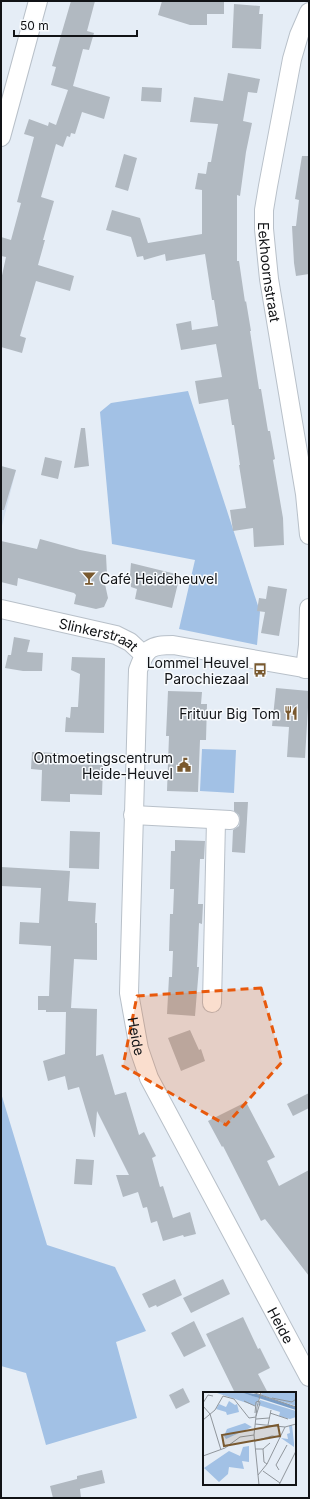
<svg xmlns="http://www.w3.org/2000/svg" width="310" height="1499" font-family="Inter,sans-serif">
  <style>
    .built { fill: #d4e1f0 }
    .green { fill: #a2c1e5 }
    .building { fill: #b1b9c1 }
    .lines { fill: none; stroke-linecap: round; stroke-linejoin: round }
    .minor-casing { stroke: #b8c0c9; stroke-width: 20 }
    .minor { stroke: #fff; stroke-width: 18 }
    .marked { fill: #e8590c; fill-opacity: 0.2; stroke: #e8590c; stroke-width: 3; stroke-dasharray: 8 5; stroke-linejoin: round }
    .labels { text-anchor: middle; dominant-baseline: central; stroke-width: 3; stroke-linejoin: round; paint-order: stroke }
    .street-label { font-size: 14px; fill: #111316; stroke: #f7fafd }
    .poi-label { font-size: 14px; fill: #111316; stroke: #f7fafd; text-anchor: end }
    .inset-road { fill: none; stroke: #90969c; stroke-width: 1 }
    .view { fill: #79592f; fill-opacity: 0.15; stroke: #79592f; stroke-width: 2 }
    .inset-edge { fill: none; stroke: #111316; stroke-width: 2 }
  </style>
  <rect width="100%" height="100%" fill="#e5edf6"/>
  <path class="built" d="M1 466 16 470 1 530Z"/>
  <path class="green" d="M188 391 260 612 257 645 179 629 195 560 112 544 100 412 111 403Z
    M202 749 236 750 234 793 200 791Z
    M1 1093 47 1245 115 1267 146 1331 116 1342 137 1418 46 1445 26 1373 1 1366Z"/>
  <path class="building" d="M71 1H95L87 31 94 33 89 50 83 49 73 86 110 97 104 119 82 112 75 134 71 133 70 137 67 136 63 147 56 144 41 197 54 201 43 240H45L38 265 74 276 70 291 36 281 20 336 26 338 22 353 1 347V280L6 257 1 256V237L11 240 21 203 17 202 34 137 24 134 29 119 48 126 49 122 56 125 68 90 51 85 56 67 52 66Z
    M162 1H224V14H207V25H190L158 15Z
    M234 4 260 6 259 14H263L261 49 232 48Z
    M228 73 260 79 257 93 248 92 243 121 252 123 246 152 240 196 237 195V261H239L245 302 246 301 251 331H250L259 389H261L268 431H270L275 459 273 460 283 518 284 545 254 547 253 528 233 531 230 510 246 508 239 465H240L234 425H232L228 399 199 404 195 381 222 377 216 344 181 350 176 324 191 321 192 330 218 326 214 300H212L205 254 166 261 165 254 144 260 143 256 137 257 131 237 106 230 112 210 140 218 148 243 202 234V190L195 189 198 173 206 174 208 162H211L218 124 190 122 194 97 223 101Z
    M142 87 162 88 161 102 141 101Z
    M124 154 137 158 128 191 115 187Z
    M302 156H309V274L296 276 294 263 292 226H296L299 200 295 199Z
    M81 428H85L89 466 74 468Z
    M45 457 62 461 58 479 41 475Z
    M1 466 16 470 4 510H1Z
    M40 539 80 550 106 555 107 575H103L108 598 104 607 96 609 74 604 76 595 74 593 18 578 17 586 1 582V541L37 549Z
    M131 563 180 575 172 608 135 599 137 589 131 587 130 575Z
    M268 586 287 589 279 636 261 633 265 612 257 611 259 598 266 599Z
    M14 637 30 640 27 652 43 653 42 671H23L5 668 8 655H11Z
    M72 657 105 658 104 733 65 732 66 717 70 718 71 707H78L80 674 71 670Z
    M276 688 309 691 305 758 287 757 289 727 272 726Z
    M168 691 202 692 201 704H207L206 740H200L198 792 167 791 169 736H166Z
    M32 752 59 753 58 764 103 765 102 795 70 794V802L41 801 42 770 31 769Z
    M234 802H248L245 853 232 852 233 830 239 826 240 820 239 815 234 811Z
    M70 831 100 832 99 869 69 868Z
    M175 840 205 841 204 859H200L198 904H203L202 924 199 923 197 967H199L195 1016 167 1014 169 977H172L173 951H169L170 914H173L174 889H170L171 851H175Z
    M1 867 70 871 68 901 96 903 95 923H97V960L74 959 71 1008 97 1009 96 1056 103 1054 115 1095 126 1092 139 1135 144 1132 156 1156 152 1158 160 1187 163 1186 173 1218 190 1212 196 1234 184 1237 183 1235 163 1241 157 1221 151 1223 147 1207 143 1208 138 1192 123 1197 116 1175H129L97 1111 95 1137H94L79 1087 68 1090 65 1076 48 1081 43 1061 65 1054 66 1012H46V1010H38V996H49L51 946 19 944 20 922 39 923 41 888 1 886Z
    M190 1030 199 1050 201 1049 205 1061 181 1071 168 1038Z
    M309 1093V1108L293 1116 287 1104Z
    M246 1102 275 1157 267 1161 279 1186 309 1170V1276L265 1219 261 1221 223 1146 222 1147 208 1121Z
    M76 1159 94 1160 92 1185 74 1184Z
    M175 1279 182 1295 157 1307 156 1305 149 1308 142 1294Z
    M223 1279 230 1294 191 1313 183 1298Z
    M243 1317 258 1349 260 1348 270 1368 258 1374 268 1393H235L206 1334Z
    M194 1321 206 1346 184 1357 171 1333Z
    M183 1388 190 1402 176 1409 169 1395Z
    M102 1470 105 1483 80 1489 81 1498H53L50 1486 77 1479V1476Z"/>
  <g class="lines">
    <defs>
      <g id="minor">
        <path id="s1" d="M309 12 299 35 292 59 268 186 264 210V229L269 279 305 494 309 535"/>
        <path d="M1 137 38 1"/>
        <path id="s2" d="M1 609 116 635 130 642 144 655"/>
        <path d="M305 669 308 645 309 608"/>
        <path id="s3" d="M309 669 173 645C150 645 146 648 138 670L129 993 139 1049 149 1078 309 1377"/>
        <path d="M133 815 230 820"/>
        <path d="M212 1003 216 820"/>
      </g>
    </defs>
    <use href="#minor" class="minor-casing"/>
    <use href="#minor" class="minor"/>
  </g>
  <path class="marked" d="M261 988 282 1062 226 1125 123 1066 137 996Z"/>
  <defs>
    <symbol id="bar-bare" viewBox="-9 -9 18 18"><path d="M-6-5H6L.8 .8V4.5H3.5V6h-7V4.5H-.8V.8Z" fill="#79592f" stroke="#f7fafd" stroke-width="2.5" paint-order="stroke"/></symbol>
    <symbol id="bus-bare" viewBox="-9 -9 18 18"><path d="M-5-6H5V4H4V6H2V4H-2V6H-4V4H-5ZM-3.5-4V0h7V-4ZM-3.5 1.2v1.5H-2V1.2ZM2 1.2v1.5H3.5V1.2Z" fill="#79592f" stroke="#f7fafd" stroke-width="2.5" paint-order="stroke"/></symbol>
    <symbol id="restaurant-bare" viewBox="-9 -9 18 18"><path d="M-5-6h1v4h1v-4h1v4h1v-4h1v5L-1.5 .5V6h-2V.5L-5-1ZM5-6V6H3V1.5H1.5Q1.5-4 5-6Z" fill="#79592f" stroke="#f7fafd" stroke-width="2.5" paint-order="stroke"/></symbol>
    <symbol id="civic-bare" viewBox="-9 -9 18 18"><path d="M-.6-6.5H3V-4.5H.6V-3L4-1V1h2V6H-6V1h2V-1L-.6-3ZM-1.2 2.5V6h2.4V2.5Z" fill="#79592f" stroke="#f7fafd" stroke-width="2.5" paint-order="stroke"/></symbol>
  </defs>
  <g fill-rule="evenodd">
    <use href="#bar-bare" x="79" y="568" width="20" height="20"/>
    <use href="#bus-bare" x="250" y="660" width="20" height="20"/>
    <use href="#restaurant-bare" x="281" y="703" width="20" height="20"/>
    <use href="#civic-bare" x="174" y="755" width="20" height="20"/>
  </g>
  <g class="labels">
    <g class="street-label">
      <text stroke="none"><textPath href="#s1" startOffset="266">Eekhoornstraat</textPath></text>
      <text stroke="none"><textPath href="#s2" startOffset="101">Slinkerstraat</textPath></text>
      <text stroke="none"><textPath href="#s3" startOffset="553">Heide</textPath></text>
      <text stroke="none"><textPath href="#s3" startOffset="877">Heide</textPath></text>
    </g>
    <g class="poi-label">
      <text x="100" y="578" text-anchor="start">Café Heideheuvel</text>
      <text x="249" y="662">Lommel Heuvel<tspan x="249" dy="16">Parochiezaal</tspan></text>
      <text x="280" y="713">Frituur Big Tom</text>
      <text x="173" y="757">Ontmoetingscentrum<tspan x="173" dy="16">Heide-Heuvel</tspan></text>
    </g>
  </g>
  <g transform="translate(203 1392)">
    <rect width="93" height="93" fill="#e5edf6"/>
    <path d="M11 0H37L56 6 53 14ZM59 0H93V14L58 3ZM57 8 93 19V25L87 27 76 24 77 20 55 13ZM26 9 32 13 34 12 36 20 24 23 23 20 13 17 16 12 23 15ZM42 31 49 35 23 47 21 44 24 37ZM89 33 91 51V55L78 46 85 47 84 42 87 41 86 34ZM46 54V70L39 69 41 77 26 75 25 82 16 90 1 76 26 59 37 64 40 55Z" fill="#a2c1e5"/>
    <path d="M37 0 54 2 93 15V18Z" fill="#799dc7"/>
    <path class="inset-road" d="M49 0 93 15M69 6 89 10 93 7M41 9 52 14M0 11 5 3 10 4M0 14 7 22 18 58M52 21 53 10 56 9 57 11 53 24M67 21 85 27M53 27 66 26M0 28 12 18 20 4 31 7 46 26 53 25M52 32 82 35 93 32M65 33 68 18M52 49 69 44 78 45M52 57H60L67 51M60 57 61 70 64 72M0 64 22 56 37 45 51 43M76 78 73 73 84 53M60 79 77 91M55 83 64 72 82 35M56 93 51 43 54 15 58 0M76 93 93 59"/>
    <path class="view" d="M75 33 77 44 21 54 19 43Z"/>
    <rect width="93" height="93" class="inset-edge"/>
  </g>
  <rect width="310" height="1499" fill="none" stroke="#111316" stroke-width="4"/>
  <path d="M14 30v6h123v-6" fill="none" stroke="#111316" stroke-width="2"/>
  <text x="20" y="30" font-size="12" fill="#111316" stroke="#f7fafd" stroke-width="3" paint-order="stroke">50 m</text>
</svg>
